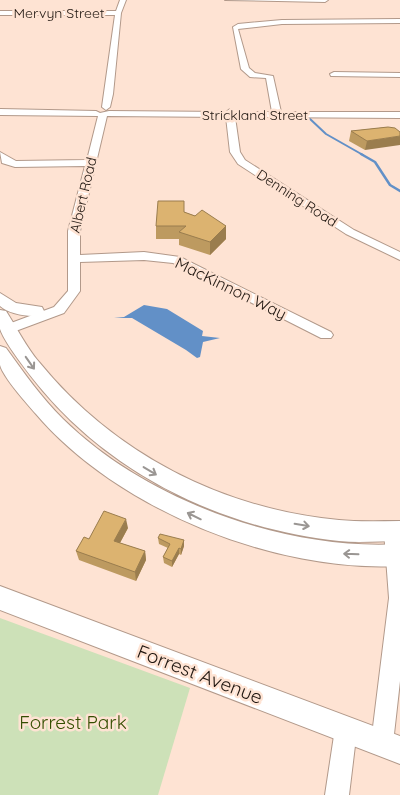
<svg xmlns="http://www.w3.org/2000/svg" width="400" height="795" font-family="Quicksand,sans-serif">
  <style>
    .green { fill: #cde1b8 }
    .water { fill: #6290c7 }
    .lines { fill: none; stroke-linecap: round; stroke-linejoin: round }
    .stream-far1 { stroke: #6290c7; stroke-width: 2 }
    .stream { stroke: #6290c7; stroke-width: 2.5 }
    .minor-casing { stroke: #b2998a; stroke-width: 2 }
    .major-casing { stroke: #b2998a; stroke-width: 2 }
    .minor { fill: #fff; fill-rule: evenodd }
    .major { fill: #fff; fill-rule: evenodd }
    .wall { fill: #bd9a60 }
    .shaded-wall { fill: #9a7d4e }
    .building { fill: #dcb370; stroke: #9a7d4e }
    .oneway { stroke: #9a9693 }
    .labels { text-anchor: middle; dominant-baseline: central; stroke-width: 5; stroke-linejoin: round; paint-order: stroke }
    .far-street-label { font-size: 14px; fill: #1e150f; stroke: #fee3d3 }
    .street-label { font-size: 16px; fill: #1e150f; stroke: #fee3d3 }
    .near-street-label { font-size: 19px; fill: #1e150f; stroke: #fee3d3 }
    .near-park-label { font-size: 19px; fill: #344e00; stroke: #fee3d3 }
  </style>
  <rect width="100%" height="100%" fill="#fee3d3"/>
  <path class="green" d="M0 618 190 688 158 795H0Z"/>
  <path class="water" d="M144 305 167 309 203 331 202 336 220 338 203 342 200 357 197 358 186 350 132 318H114L124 317Z"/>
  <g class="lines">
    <path class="stream-far1" d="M309 118 326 134 363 155"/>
    <path class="stream" d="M361 154 375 162 390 185 400 191"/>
    <defs>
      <path id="minor" d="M120 0H126L121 13 113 94 110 107 106 110 102 107 115 15H0V11H116Z
        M225 0H328L325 2Z
        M400 19V23L282 24 238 29 249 68 255 73 273 76 281 112H400V118L235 117 240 152 245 160 354 230 400 252V260L346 234 238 164 230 152 226 117 107 116 80 231V255L144 252 180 257 331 332 333 335 331 338H321L173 263 144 260 80 262V291L64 313 13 332H3L1 329 3 326 54 307 68 291V231L85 166 15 167 2 163 0 152 16 161 87 160 98 116 0 115V109L96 111 100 113 109 111 226 112 230 109 234 112H272L266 78 250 77 241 69 233 27 238 24 282 20Z
        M334 72 400 73V77L331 76 330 74Z
        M393 523 400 527V681L393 743 390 751 382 754 374 751 371 743 389 598 384 531 387 525Z
        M346 718 354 721 357 729 349 795H325L335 729 338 721Z"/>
      <path id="major" d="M0 293 16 303 42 307 44 311 42 315C30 318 9 314 0 306Z
        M0 310 6 311C17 328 26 347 39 362 114 454 222 509 339 520 359 522 380 521 400 521V541C380 541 359 543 339 541 226 529 117 478 43 391 32 378 5 344 0 329 0 323 0 315 0 310Z
        M0 346 6 348C24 373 41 397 63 419 145 500 285 551 400 544V566C275 573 117 509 36 414 27 404 3 377 0 365 0 359 0 352 0 346Z
        M0 586 400 736V764L0 610Z"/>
    </defs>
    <use href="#minor" class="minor-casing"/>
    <use href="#major" class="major-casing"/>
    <use href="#minor" class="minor"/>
    <use href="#major" class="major"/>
  </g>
  <path class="wall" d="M388 127 365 150 349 141 351 131Z
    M184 201V212L226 226V239L210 255 179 245V239H156V226Z
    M128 528 120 543 145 551 146 560 136 581 79 560 76 551 89 539Z
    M158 538 184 540V546L181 555 179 554 172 567 164 563 163 557 168 548 159 544Z"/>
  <path class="shaded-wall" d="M400 136V145L365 150 367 141Z
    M226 226V239L210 255V242Z
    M126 519 128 528 116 550 114 541Z
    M184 540V546L181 555V549Z
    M179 548V554L172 567V561Z
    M145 551 146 560 136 581 135 572Z"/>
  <path class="building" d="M388 127 395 128 400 132V136L367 141 351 131Z
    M158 201H184V212L195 216 202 210 226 226 210 242 179 232 186 226H156Z
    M104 511 126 519 114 541 145 551 135 572 76 551 84 537 89 539Z
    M160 534 184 540 181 549 179 548 172 561 163 557 170 544 158 538Z"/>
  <defs><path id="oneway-shaft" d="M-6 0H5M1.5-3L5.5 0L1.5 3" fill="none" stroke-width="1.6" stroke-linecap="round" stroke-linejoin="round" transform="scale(1.25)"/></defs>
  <g class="oneway">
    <use href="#oneway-shaft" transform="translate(30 363) rotate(55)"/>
    <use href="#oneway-shaft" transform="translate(150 471) rotate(31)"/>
    <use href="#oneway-shaft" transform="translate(194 516) rotate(-154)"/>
    <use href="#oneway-shaft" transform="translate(302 525) rotate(9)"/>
    <use href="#oneway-shaft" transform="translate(351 554) rotate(-178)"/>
  </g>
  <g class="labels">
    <g class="far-street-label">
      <text x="59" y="13">Mervyn Street</text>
      <text x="255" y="115">Strickland Street</text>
      <text transform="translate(83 195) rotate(-77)">Albert Road</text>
      <text transform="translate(297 198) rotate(33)">Denning Road</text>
    </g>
    <g class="street-label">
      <text transform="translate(231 288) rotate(26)">MacKinnon Way</text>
    </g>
    <g class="near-street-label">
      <text transform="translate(200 674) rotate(21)">Forrest Avenue</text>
    </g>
    <g class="near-park-label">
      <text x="73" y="722">Forrest Park</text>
    </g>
  </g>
</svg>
